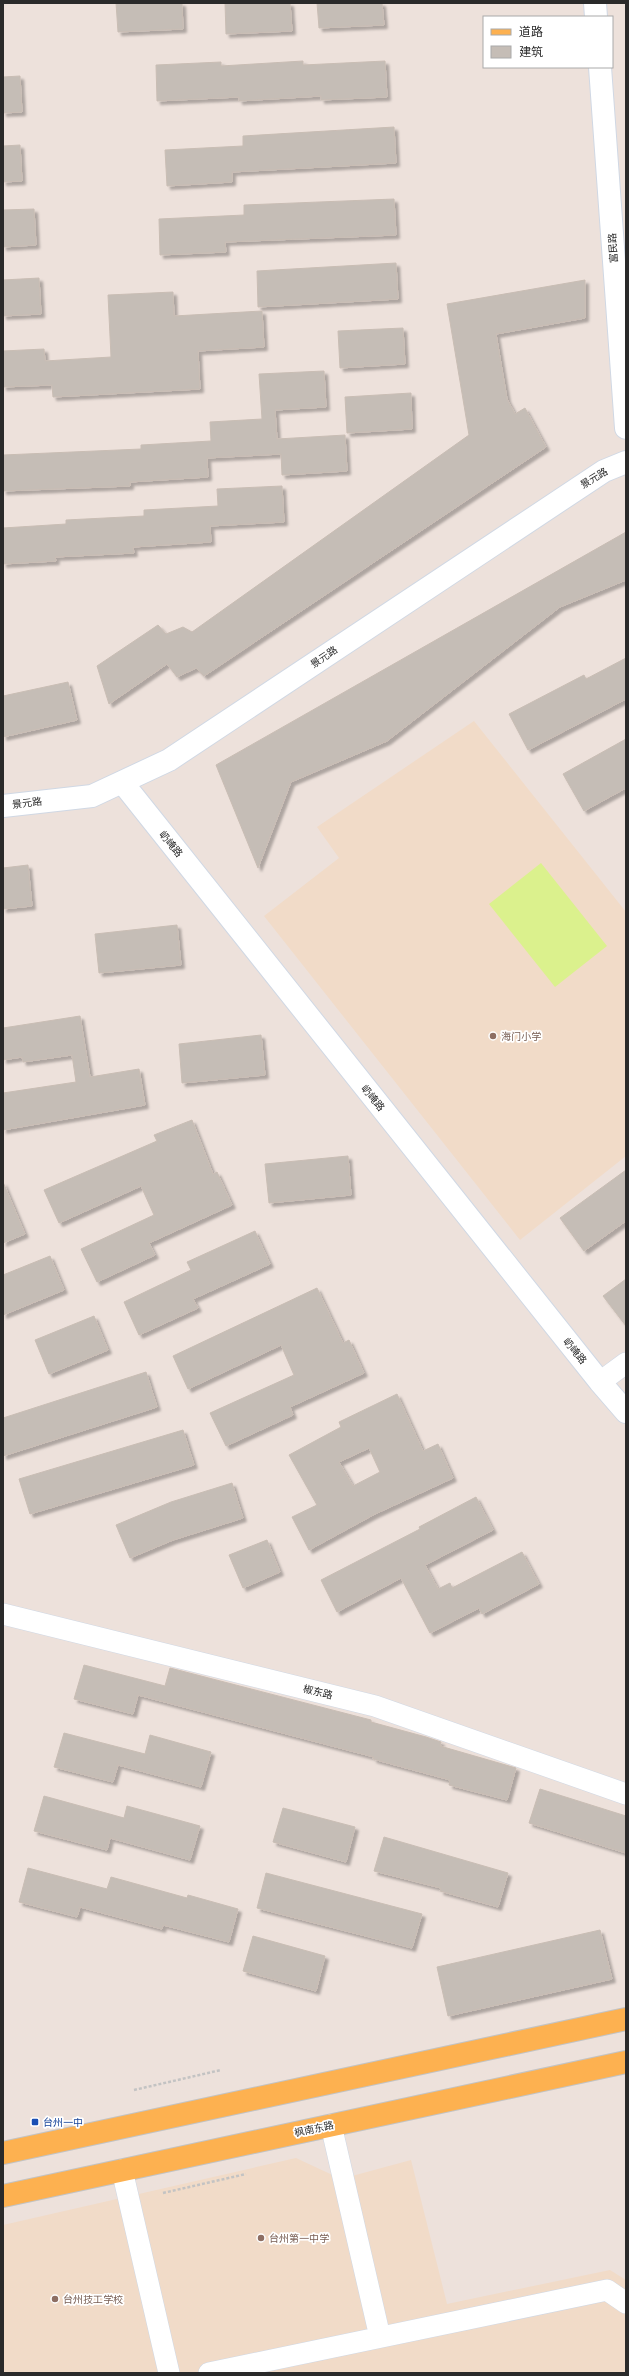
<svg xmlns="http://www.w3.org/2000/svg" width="629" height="2376" font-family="'PT Sans Narrow','Noto Sans SC',sans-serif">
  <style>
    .education { fill: #f1dbc8 }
    .pitch { fill: #dbf18d }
    .building { fill: #c5bdb6; stroke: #c9bdb4; fill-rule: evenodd; filter: url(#shadow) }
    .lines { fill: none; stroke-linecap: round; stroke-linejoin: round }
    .street-casing { stroke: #d0d8e4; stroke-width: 22 }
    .secondary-casing { stroke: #d0d8e4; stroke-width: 24 }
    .primary-casing { stroke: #c3c3c3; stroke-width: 24 }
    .path { stroke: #c3c3c3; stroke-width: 2.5; stroke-dasharray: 3 2; stroke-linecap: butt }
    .street { stroke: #fff; stroke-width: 21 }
    .secondary { stroke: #fff; stroke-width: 22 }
    .primary { stroke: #fdb150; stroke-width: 22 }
    .education-dot { fill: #8d6e63; stroke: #fff; stroke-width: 1.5 }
    .transit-dot { fill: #1a4fb4; stroke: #fff; stroke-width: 1.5 }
    .labels { text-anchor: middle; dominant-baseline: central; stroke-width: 3.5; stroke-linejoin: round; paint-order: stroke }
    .street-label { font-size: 10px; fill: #2a2a2a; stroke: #fff }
    .education-label { font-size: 10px; fill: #785e54; stroke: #fff; text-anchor: start }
    .transit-label { font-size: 10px; fill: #164399; stroke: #fff; text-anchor: start }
  </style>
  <defs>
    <filter id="shadow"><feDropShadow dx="3.5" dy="3.5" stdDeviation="1" flood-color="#0004"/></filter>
  </defs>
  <rect width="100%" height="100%" fill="#ede1db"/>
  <path class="education" d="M474 721 626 912V1156L520 1240 264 916 339 858 317 827Z
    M296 2158 341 2179 411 2160 447 2304 610 2270 626 2280V2373H3V2225Z"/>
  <path class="pitch" d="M541 863 607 946 555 987 489 904Z"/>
  <path class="building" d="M116 3H182L183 29 118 32Z
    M225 3H290L292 31 226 34Z
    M317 3H382L384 25 319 28Z
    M303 61V65L385 61 387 97 321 100V96L239 101V97L157 101 156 65 221 62V66Z
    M20 76 22 112 3 113V77Z
    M394 127 396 163 232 172V182L167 186 165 150 243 146V136Z
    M20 145 22 181 3 182V146Z
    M394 199 396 235 225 242 226 252 160 255 159 219 244 215V205Z
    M34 209 36 245 3 247V210Z
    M396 263 398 299 258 307 257 271Z
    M39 278 41 314 3 316V280Z
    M585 280V318L496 334 507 399 515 414 525 408 546 447 204 676 196 668 177 677 167 664 109 704 97 666 158 625 166 634 183 627 192 632 469 435 447 304Z
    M173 292 174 316 262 311 264 347 198 351 200 389 53 397 52 385 3 387V351L44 349 45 361 111 357 108 295Z
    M403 328 405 364 340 368 338 331Z
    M324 371 326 407 275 410 277 439 345 435 347 471 282 475 281 454 207 458 208 477 130 482V486L3 491V455L141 449V445L211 441 210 422 262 419 259 374Z
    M411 393 412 429 347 433 345 397Z
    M282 486 284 522 210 526 211 542 133 547 134 553 55 557 56 561 3 564V528L66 524V520L144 516V510L218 506 217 489Z
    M626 532V580L560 607 387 741 291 782 258 868 216 765Z
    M626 658V699L528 750 509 714 584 675 586 679Z
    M68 682 77 720 3 737V696Z
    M626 739V788L584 811 563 774Z
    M28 865 32 906 3 909V868Z
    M177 925 181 965 99 973 95 934Z
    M80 1016 90 1077 139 1069 145 1105 3 1130V1093L76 1082 72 1055 23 1062 22 1057 3 1060V1028Z
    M261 1035 265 1075 182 1083 179 1044Z
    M192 1120 213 1174 217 1172 232 1205 149 1243 155 1255 97 1282 81 1249 154 1215 141 1186 59 1223 44 1190 157 1141 154 1135Z
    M348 1156 351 1195 269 1203 265 1164Z
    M626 1170V1221L584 1251 560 1218Z
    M3 1182 25 1234 3 1243Z
    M255 1231 270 1264 193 1299 198 1308 139 1335 124 1302 191 1270 187 1262Z
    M50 1256 64 1290 3 1315V1275Z
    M626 1279V1326L603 1296Z
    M317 1288 343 1343 349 1340 364 1373 290 1407 293 1415 226 1446 210 1413 294 1375 281 1345 188 1389 173 1356Z
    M94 1316 108 1350 49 1374 35 1340Z
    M146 1372 157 1407 3 1456V1418Z
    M397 1394 423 1451 438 1444 453 1478 375 1514 309 1550 292 1517 317 1505 289 1455 341 1427 339 1422ZM369 1448 380 1472 353 1486 339 1462Z
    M183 1430 194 1465 30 1514 19 1479Z
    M232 1483 243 1518 173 1540 130 1558 116 1525 171 1502Z
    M476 1497 493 1530 425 1565 438 1589 450 1583 452 1588 522 1552 539 1584 482 1614 479 1608 430 1633 401 1578 337 1612 321 1580 420 1529 419 1527Z
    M267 1540 280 1572 243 1588 229 1555Z
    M84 1665 165 1686 170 1668 371 1720V1722L426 1737 441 1742 440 1746 516 1768 507 1800 449 1785 450 1780 373 1759 374 1757 138 1695 133 1714 74 1699Z
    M64 1733 145 1754 150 1735 211 1752 201 1787 118 1765 113 1782 54 1767Z
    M540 1789 626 1816V1853L529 1823Z
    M44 1796 124 1818 127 1806 200 1826 190 1860 110 1838 107 1850 34 1831Z
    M283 1808 355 1827 346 1862 273 1842Z
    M384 1837 508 1873 498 1907 440 1891 441 1888 374 1871Z
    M28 1868 107 1889 111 1877 187 1898 188 1895 238 1909 229 1942 163 1925 162 1929 80 1907 77 1917 19 1902Z
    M266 1873 422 1914 412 1948 257 1908Z
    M600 1930 612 1979 448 2016 437 1967Z
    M253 1936 325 1956 316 1991 243 1971Z"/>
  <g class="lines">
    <defs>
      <path id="street" d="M600 1382 626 1363
        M3 1614 375 1706 626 1794
        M331 2125 380 2337
        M122 2170 169 2373
        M209 2373 607 2290 626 2303"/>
      <path id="secondary" d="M595 3 596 17
        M600 67 626 428
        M122 782 600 1382 626 1412
        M3 806 92 796 169 760 604 471 626 462"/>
      <path id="primary" d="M3 2153 626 2019
        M3 2196 626 2062"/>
    </defs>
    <use href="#street" class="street-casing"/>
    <use href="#secondary" class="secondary-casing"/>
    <use href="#primary" class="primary-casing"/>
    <path class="path" d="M134 2090 221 2070
      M163 2193 246 2174"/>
    <use href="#street" class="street"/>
    <use href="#secondary" class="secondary"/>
    <use href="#primary" class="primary"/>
  </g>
  <g class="education-dot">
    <circle cx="493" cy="1036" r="4"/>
    <circle cx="261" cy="2238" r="4"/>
    <circle cx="55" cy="2299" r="4"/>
  </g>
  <rect class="transit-dot" x="31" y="2118" width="8" height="8" rx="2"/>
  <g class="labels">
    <g class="street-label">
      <text transform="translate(613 248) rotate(-94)">富民路</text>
      <text transform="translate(594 478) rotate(-31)">景元路</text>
      <text transform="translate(324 657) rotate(-34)">景元路</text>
      <text transform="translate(27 803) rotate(-7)">景元路</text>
      <text transform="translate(171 844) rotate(51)">屷崦路</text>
      <text transform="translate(373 1098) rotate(51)">屷崦路</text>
      <text transform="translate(575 1351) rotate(51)">屷崦路</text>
      <text transform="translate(318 1692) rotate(14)">椒东路</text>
      <text transform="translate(314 2129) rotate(-12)">枫南东路</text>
    </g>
    <g class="education-label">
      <text x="501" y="1036">海门小学</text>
      <text x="269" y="2238">台州第一中学</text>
      <text x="63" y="2299">台州技工学校</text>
    </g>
    <g class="transit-label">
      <text x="43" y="2122">台州一中</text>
    </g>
  </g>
  <rect width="629" height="2376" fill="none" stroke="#2a2a2a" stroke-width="8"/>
  <rect x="483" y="16" width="130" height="52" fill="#ffffff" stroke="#aaaaaa"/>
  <rect x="491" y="29" width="20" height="6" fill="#fdb150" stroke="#aaaaaa"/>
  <text x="519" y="36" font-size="12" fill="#2a2a2a">道路</text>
  <rect x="491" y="46" width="20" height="12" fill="#c5bdb6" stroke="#aaaaaa"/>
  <text x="519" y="56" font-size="12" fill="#2a2a2a">建筑</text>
</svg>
